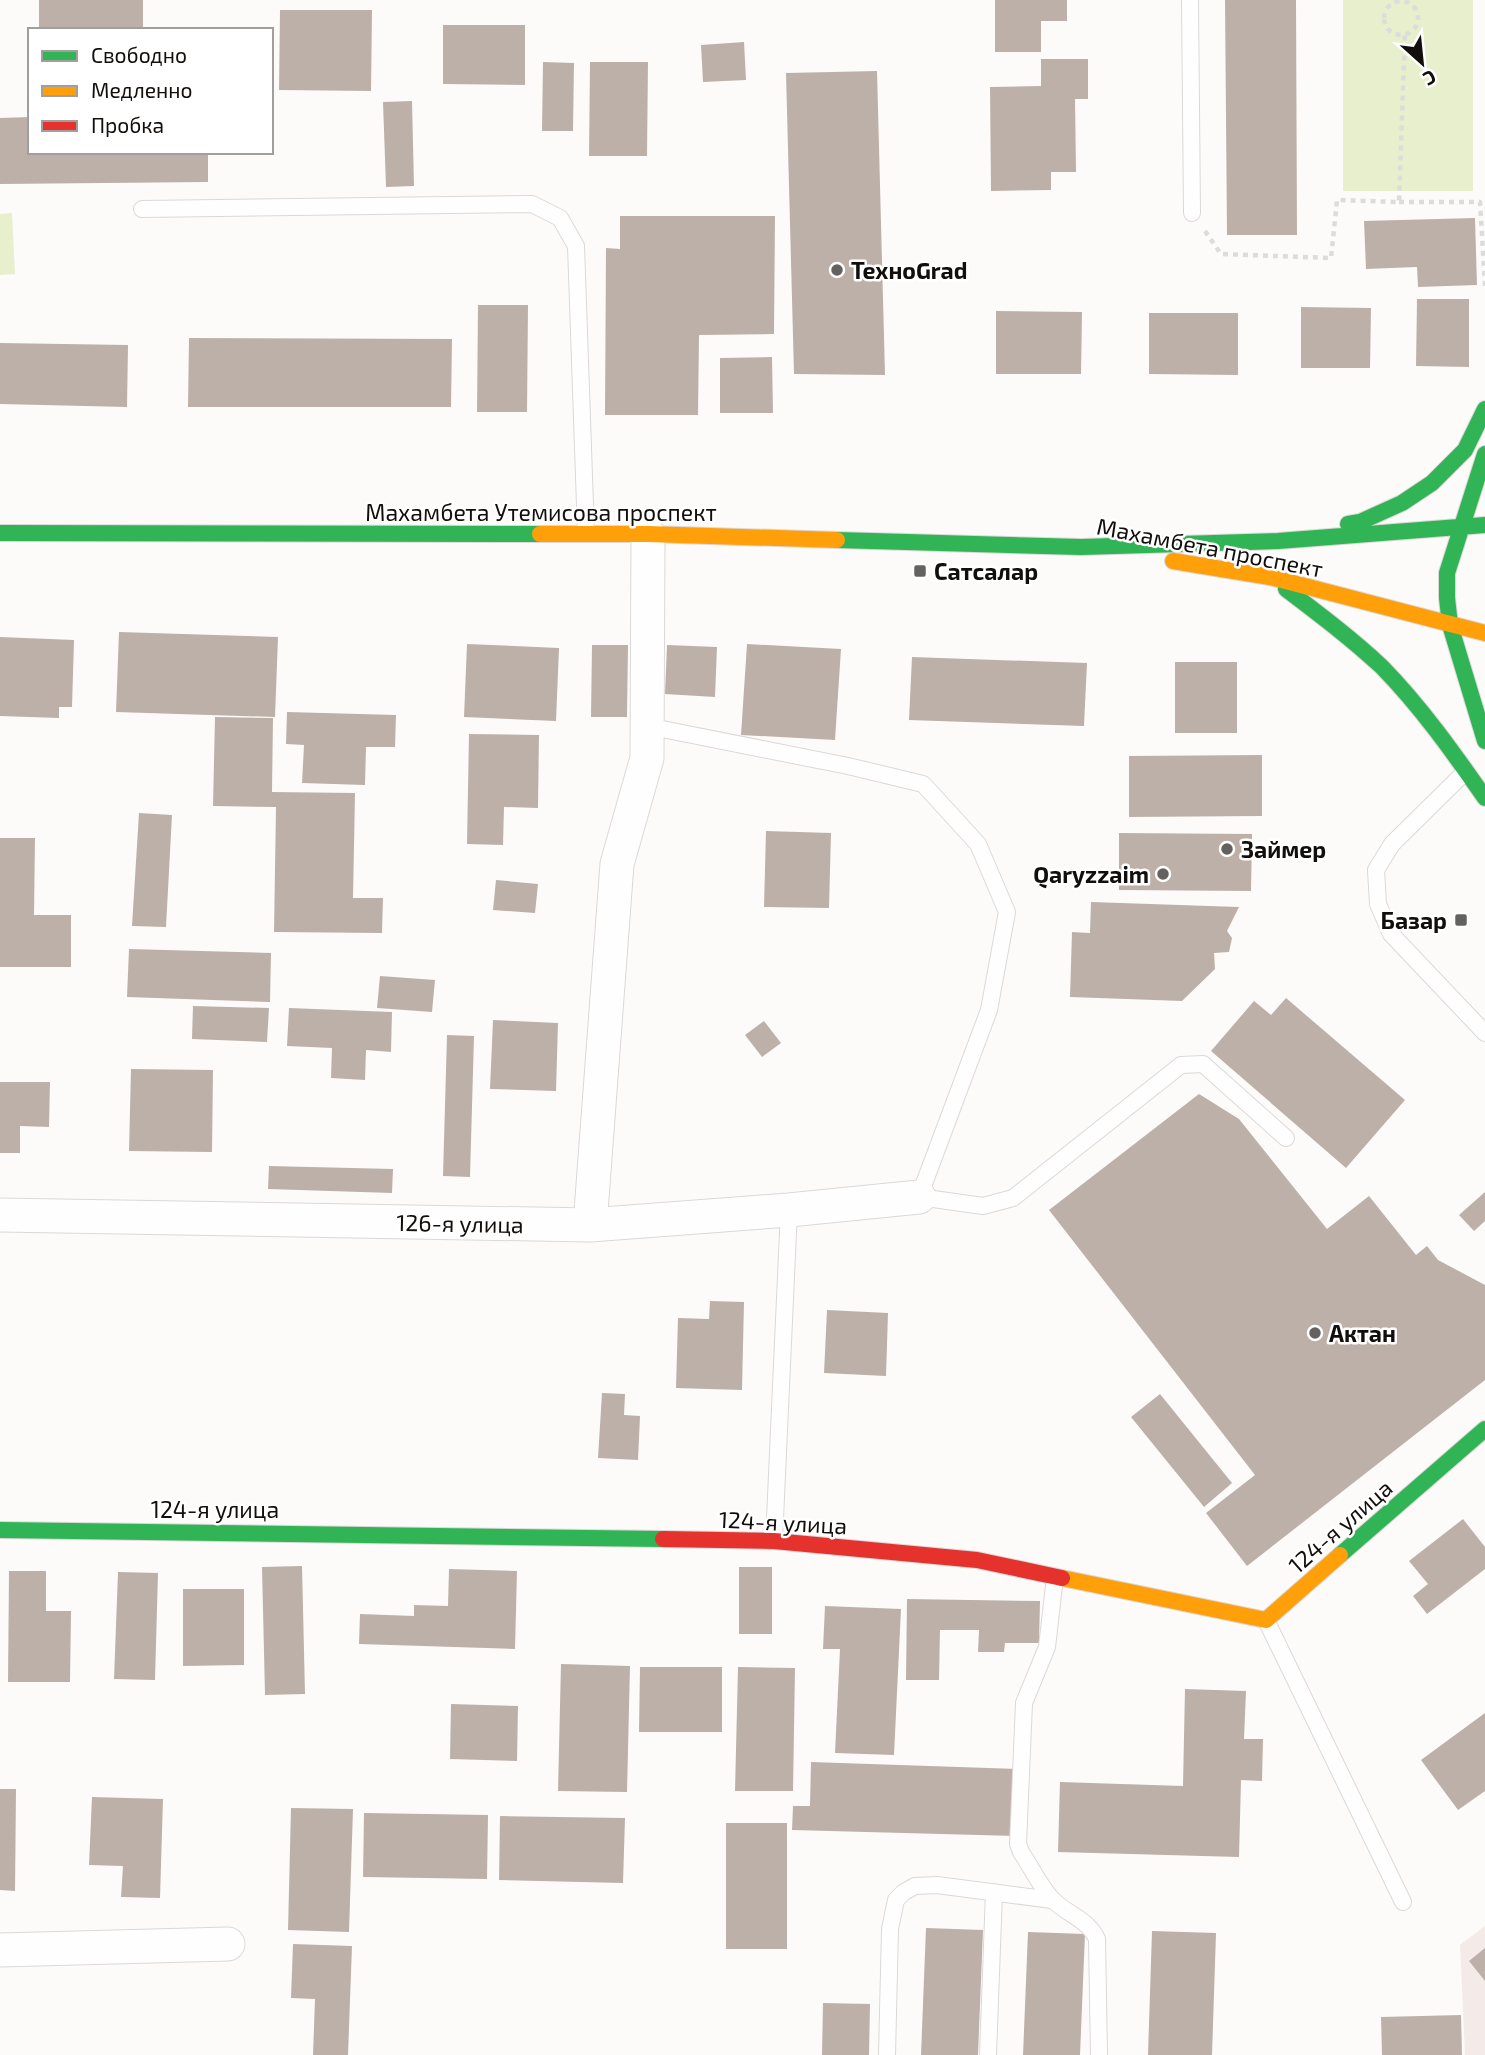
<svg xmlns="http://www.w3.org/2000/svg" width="1485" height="2055" font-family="'Exo 2',sans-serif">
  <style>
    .built { fill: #f4ebe8 }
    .green { fill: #e8efcd }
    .building { fill: #bdb0a8 }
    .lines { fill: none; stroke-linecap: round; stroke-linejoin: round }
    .lane-casing { stroke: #dcd8d7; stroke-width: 18 }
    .street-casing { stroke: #dcd8d7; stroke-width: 35 }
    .fast-casing { stroke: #dcd8d7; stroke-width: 18 }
    .slow-casing { stroke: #dcd8d7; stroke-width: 18 }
    .jam-casing { stroke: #dcd8d7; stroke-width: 18 }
    .path { stroke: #dcdcdb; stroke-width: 4.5; stroke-dasharray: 5 5; stroke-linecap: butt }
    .lane { stroke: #fffefe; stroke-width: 16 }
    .street { stroke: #fffefe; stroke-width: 33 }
    .fast { stroke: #30b455; stroke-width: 16 }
    .slow { stroke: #ff9f0a; stroke-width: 16 }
    .jam { stroke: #e5322d; stroke-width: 16 }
    .poi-dot { fill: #64615f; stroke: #fff; stroke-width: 2.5 }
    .labels { text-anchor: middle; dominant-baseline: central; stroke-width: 5; stroke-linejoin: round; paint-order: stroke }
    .poi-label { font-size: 23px; font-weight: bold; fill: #120e0b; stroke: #fff; text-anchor: start }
    .street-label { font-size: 23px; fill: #120e0b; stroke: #fff }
  </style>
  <rect width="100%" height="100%" fill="#fcfbfa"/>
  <path class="built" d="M1485 1926V2055H1465L1460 1945Z"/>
  <path class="green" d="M1343 0H1473V191H1343Z
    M12 213 15 274 0 275V214Z"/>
  <path class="building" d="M39 0H143V30H39Z
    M995 0H1067V21H1041V52H995Z
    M1225 0H1296L1297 235H1227Z
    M280 10H372L371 91 279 90Z
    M443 25H525V85L443 84Z
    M744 42 746 80 703 82 701 45Z
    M1041 59H1088V99H1075L1076 172H1051V190L991 191 990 87 1041 86Z
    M543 62 574 63 573 131H542Z
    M590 62H648L647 156H589Z
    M877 71 885 375 794 374 786 73Z
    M412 101 414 186 386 187 383 102Z
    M30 117V152H208V182L0 184V118Z
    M620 216H775L774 334 699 335 698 415H605L606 248 620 249Z
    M1475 218 1477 285 1418 287 1417 267 1366 269 1364 221Z
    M1417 299H1469V367L1416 366Z
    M478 305H528L527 412H477Z
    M1301 307 1371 308 1370 368H1301Z
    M996 311 1082 312 1081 374H996Z
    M1149 313H1238V375L1149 374Z
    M189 338 452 339 451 407H188Z
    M0 343 128 345 127 407 0 404Z
    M772 357 773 413H720V358Z
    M119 632 278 637 275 717 116 712Z
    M0 637 74 640 72 707H59V718L0 716Z
    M467 644 559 648 556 721 464 717Z
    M747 644 841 649 835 740 741 735Z
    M592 645H628L627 717H591Z
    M667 645 717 647 715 697 665 694Z
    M912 657 1087 663 1084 726 909 720Z
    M1175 662H1237V733H1175Z
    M287 712 396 715 395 747H366L365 785 302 783 304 745 286 744Z
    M215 717 273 718 272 792 355 793 353 898H383L382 933 274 932 276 807 213 806Z
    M469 734 539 735 538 808 504 807 503 845 467 844Z
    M1262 755V816L1129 817V756Z
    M139 813 172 815 166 927 132 926Z
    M766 831 831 833 829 908 764 907Z
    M1119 833 1252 834 1251 891 1119 890Z
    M0 838H35L34 915H71V967H0Z
    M496 880 538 884 535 913 493 910Z
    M1091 902 1239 907 1227 931 1232 938 1229 952 1214 953 1215 969 1182 1001 1070 997 1072 932 1090 933Z
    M129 949 271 953 270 1002 127 997Z
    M380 976 435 980 432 1012 377 1008Z
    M1286 998 1405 1100 1346 1168 1211 1051 1254 1001 1271 1015Z
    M193 1006 269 1008 267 1042 192 1039Z
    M289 1008 392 1012 391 1052 366 1050 365 1080 331 1078 332 1048 287 1046Z
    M493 1020 558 1023 556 1091 490 1089Z
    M764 1021 781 1043 762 1057 745 1035Z
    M447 1035 474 1036 470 1177 443 1176Z
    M131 1069 213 1070 212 1152 129 1151Z
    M0 1082H50L49 1127 20 1126V1153H0Z
    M1199 1094 1239 1119 1327 1229 1369 1196 1416 1255 1427 1246 1438 1260 1485 1285V1380L1247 1566 1206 1513 1255 1475 1049 1210Z
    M269 1166 393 1169 392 1193 268 1189Z
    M1485 1192V1221L1474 1231 1459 1215Z
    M710 1301 744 1302 742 1390 676 1388 678 1318 709 1319Z
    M827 1310 888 1313 886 1376 824 1373Z
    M602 1393 625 1394 624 1415 640 1416 638 1460 598 1458Z
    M1160 1394 1232 1483 1204 1507 1131 1417Z
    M1463 1519 1485 1547V1569L1427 1614 1413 1596 1428 1584 1409 1561Z
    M302 1566 305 1694 265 1695 262 1567Z
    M739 1567H772V1634H739Z
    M449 1569 517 1571 515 1649 359 1644 360 1614 414 1616V1605L448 1606Z
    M9 1571H46V1611H71L70 1682H8Z
    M118 1572 158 1573 155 1680 114 1679Z
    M183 1589H244V1665L183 1666Z
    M907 1599 1040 1601 1039 1643H1005L1004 1652H978L979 1630H940L939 1680H906Z
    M825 1606 901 1609 894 1755 835 1753 840 1649H823Z
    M561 1664 630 1666 627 1792 558 1791Z
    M640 1667H722V1732H639Z
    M738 1667 795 1668 793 1791H735Z
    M1185 1689 1246 1691 1244 1739H1263L1262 1781 1241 1780 1239 1857 1058 1852 1060 1782 1183 1786Z
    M451 1704 518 1706 517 1761 450 1759Z
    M1485 1713V1791L1458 1810 1421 1760Z
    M811 1762 1018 1769 1016 1836 792 1830 793 1806H810Z
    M0 1789H16L15 1891 0 1890Z
    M92 1797 163 1799 160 1898 121 1897 123 1866 89 1865Z
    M291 1808 353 1809 349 1932 288 1930Z
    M364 1813 488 1815 487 1879 363 1877Z
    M500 1816 625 1818 623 1883 499 1880Z
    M726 1823H787V1949H726Z
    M926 1928 983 1930 978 2055H921Z
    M1152 1931 1216 1933 1212 2055H1148Z
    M1028 1932 1085 1934 1080 2055H1023Z
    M293 1944 352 1946 348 2055H313L315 1999 291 1998Z
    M1485 1948V1981L1469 1961Z
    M823 2003 870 2004 869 2055H822Z
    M1461 2015 1462 2055H1382L1381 2017Z"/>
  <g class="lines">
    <defs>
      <path id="lane" d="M1190 0 1192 213
        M142 209 532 204 560 218 576 246 586 534
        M647 726 848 766 923 784 978 844 1007 912 989 1010 919 1197 983 1206 1013 1198 1181 1065 1203 1064 1286 1138
        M1466 771 1392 844 1376 870 1378 904 1391 934 1485 1033
        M774 1541 789 1210
        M1055 1577 1047 1647 1024 1703 1018 1844 1021 1852C1031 1867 1040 1886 1052 1899 1066 1914 1088 1919 1097 1939L1099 2055
        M1266 1620 1403 1902
        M887 2055 890 1929 896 1900 904 1892 915 1886 937 1885 1052 1900
        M988 2055 994 1892"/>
      <path id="street" d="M0 1215 590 1225 789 1210 919 1197
        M590 1225 617 864 647 758 648 534
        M0 1950 228 1944"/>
      <path id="fast" d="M1485 454 1447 573V598L1450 625 1485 741
        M1348 524 1360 522 1402 503 1432 483 1465 450 1485 409
        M0 533 540 534
        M837 540 1081 547 1278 541 1485 525
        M1286 589C1319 614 1352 639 1382 667 1421 707 1453 752 1485 798
        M0 1530 663 1539
        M1340 1555 1485 1429"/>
      <path id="slow" d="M540 534H648L837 540
        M1173 561 1270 577 1485 633
        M1062 1578 1266 1620 1340 1555"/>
      <path id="jam" d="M663 1539 774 1541 977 1560 1062 1578"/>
    </defs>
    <use href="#lane" class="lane-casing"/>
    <use href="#street" class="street-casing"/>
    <use href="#fast" class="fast-casing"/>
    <use href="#slow" class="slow-casing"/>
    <use href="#jam" class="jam-casing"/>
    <path class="path" d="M1384 18a17 17 0 1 1 34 0a17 17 0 1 1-34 0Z
      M1399 202H1480L1485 286
      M1205 231 1221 254 1331 258 1337 200 1399 202 1405 34"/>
    <use href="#lane" class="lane"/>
    <use href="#street" class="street"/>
    <use href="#fast" class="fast"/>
    <use href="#slow" class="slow"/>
    <use href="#jam" class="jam"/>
  </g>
  <g class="poi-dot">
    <circle cx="837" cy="270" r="7"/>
    <rect x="913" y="564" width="14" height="14" rx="3.5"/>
    <circle cx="1227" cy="849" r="7"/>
    <circle cx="1163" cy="874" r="7"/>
    <rect x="1454" y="913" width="14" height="14" rx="3.5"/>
    <circle cx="1315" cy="1333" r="7"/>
  </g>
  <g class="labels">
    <g class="poi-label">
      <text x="851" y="270">ТехноGrad</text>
      <text x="934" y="571">Сатсалар</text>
      <text x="1241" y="849">Займер</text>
      <text x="1149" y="874" text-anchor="end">Qaryzzaim</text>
      <text x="1447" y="920" text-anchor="end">Базар</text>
      <text x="1329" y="1333">Актан</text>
    </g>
    <g class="street-label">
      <text x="541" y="512">Махамбета Утемисова проспект</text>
      <text transform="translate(1210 547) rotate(11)">Махамбета проспект</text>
      <text transform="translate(460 1223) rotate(1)">126-я улица</text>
      <text x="215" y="1509">124-я улица</text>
      <text transform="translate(783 1522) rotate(3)">124-я улица</text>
      <text transform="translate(1340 1526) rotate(-41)">124-я улица</text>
    </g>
  </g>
  <rect x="28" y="28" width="245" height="126" fill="#ffffff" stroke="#a09f9d" stroke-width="2"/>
  <rect x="42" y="51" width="35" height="10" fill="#30b455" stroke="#a09f9d" stroke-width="2"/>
  <text x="91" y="63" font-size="21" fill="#120e0b">Свободно</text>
  <rect x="42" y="86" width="35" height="10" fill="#ff9f0a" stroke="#a09f9d" stroke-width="2"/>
  <text x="91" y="98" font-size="21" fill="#120e0b">Медленно</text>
  <rect x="42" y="121" width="35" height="10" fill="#e5322d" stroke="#a09f9d" stroke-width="2"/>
  <text x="91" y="133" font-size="21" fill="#120e0b">Пробка</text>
  <g transform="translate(1422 63) rotate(153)" stroke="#ffffff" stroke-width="5" paint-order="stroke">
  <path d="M0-5L12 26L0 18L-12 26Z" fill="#120e0b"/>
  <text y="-10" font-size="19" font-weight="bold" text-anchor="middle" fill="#120e0b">С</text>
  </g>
</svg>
